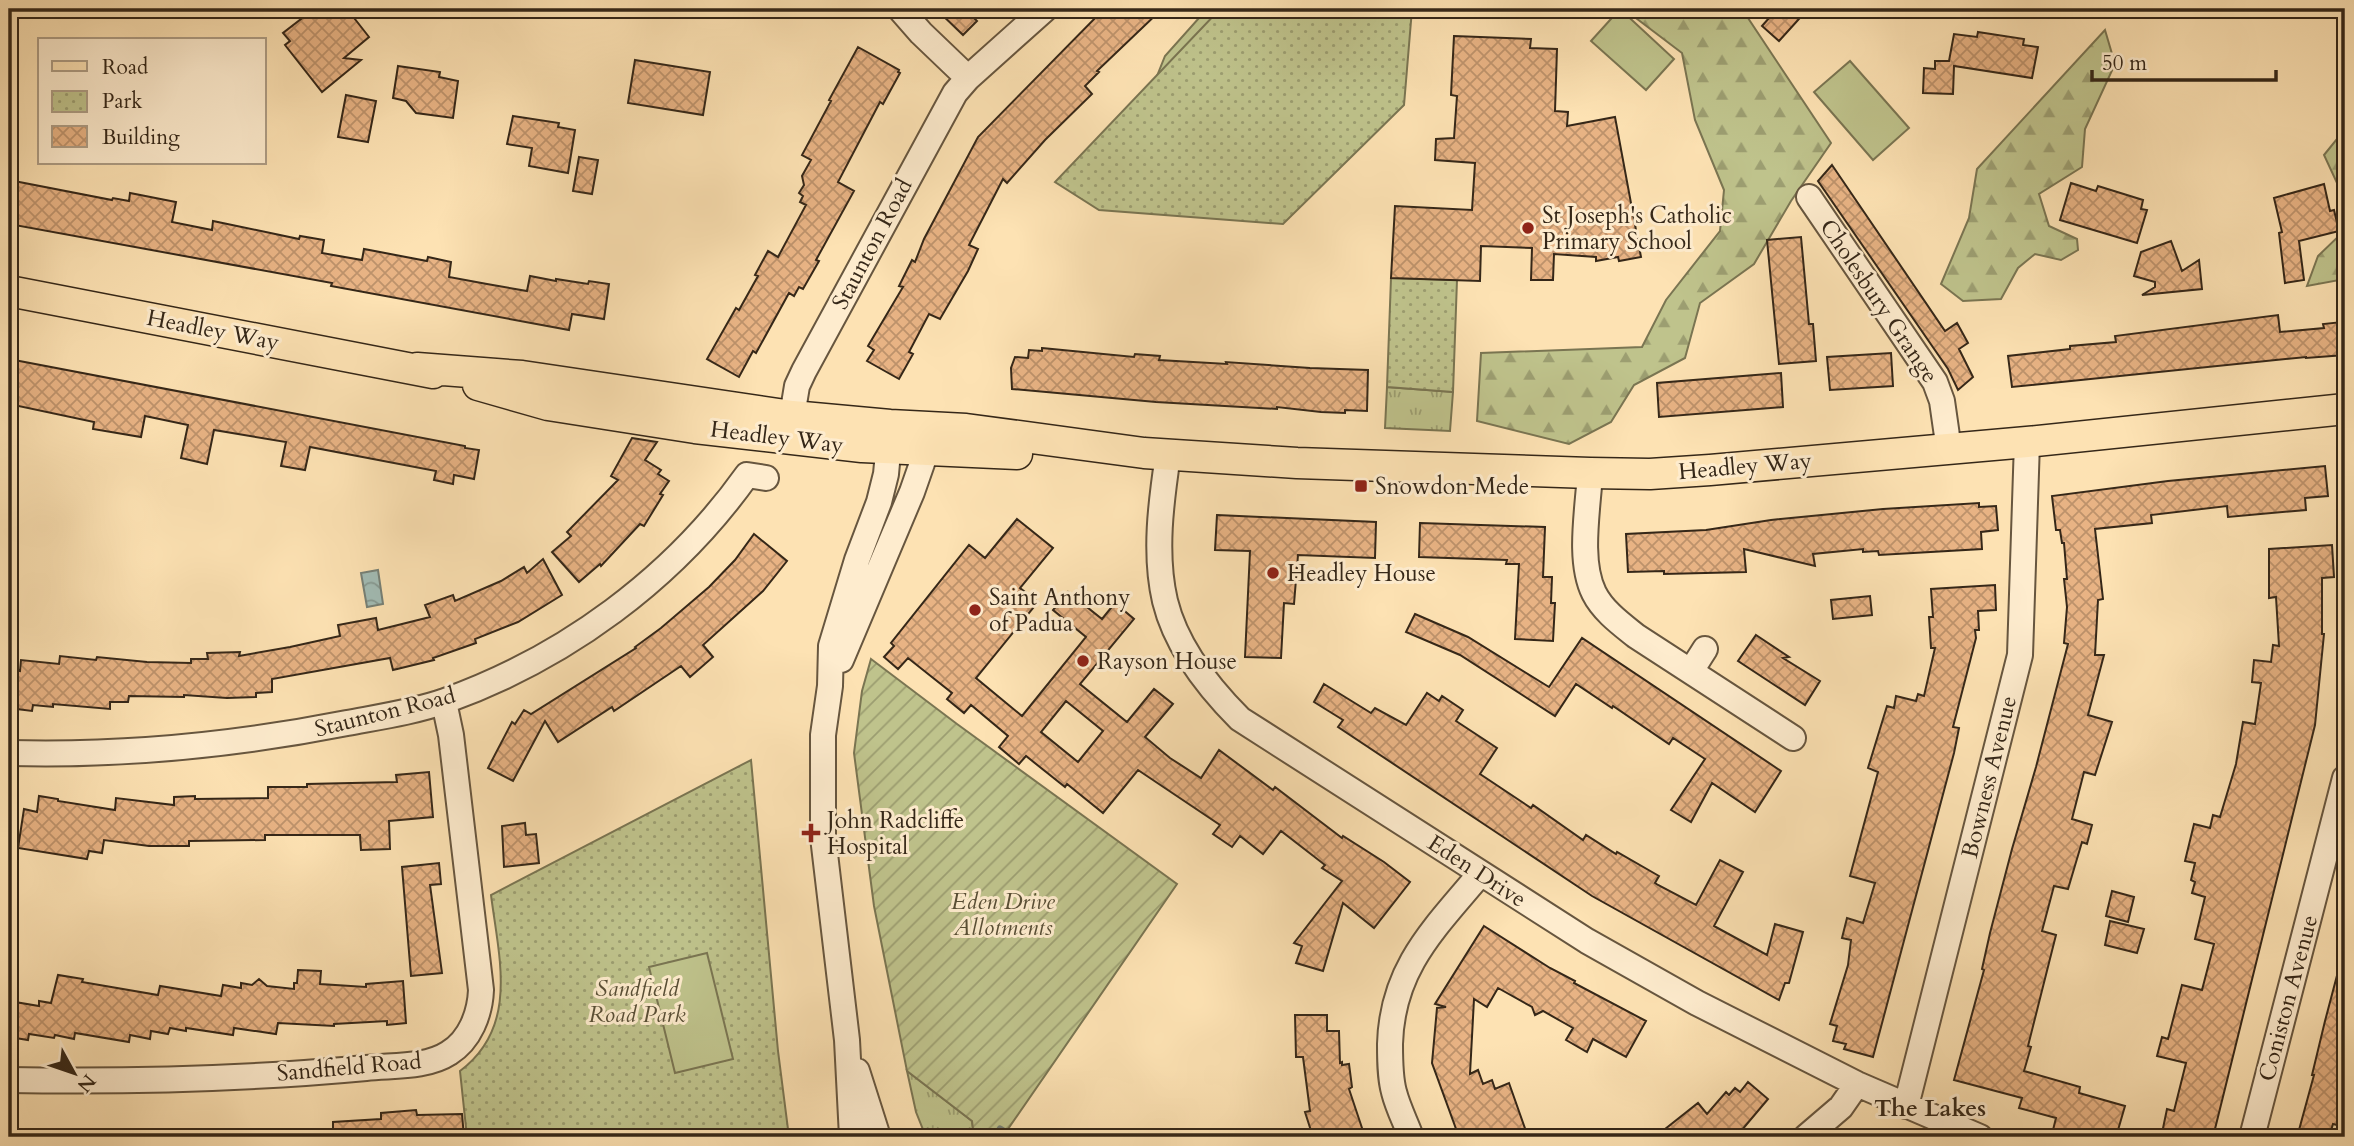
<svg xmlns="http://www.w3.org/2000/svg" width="2354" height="1146" font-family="Cardo,serif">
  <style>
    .grass { fill: url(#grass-tufts); stroke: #7a7552; stroke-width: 2 }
    .forest { fill: url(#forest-firs); stroke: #7a7552; stroke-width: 2 }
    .park { fill: url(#park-dots); stroke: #7a7552; stroke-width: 2 }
    .garden { fill: url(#garden-furrows); stroke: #7a7552; stroke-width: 2 }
    .pitch { fill: #bfc38c; stroke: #7a7552; stroke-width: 2 }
    .water { fill: url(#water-waves); stroke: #768076; stroke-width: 2 }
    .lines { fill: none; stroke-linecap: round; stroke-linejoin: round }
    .stream { stroke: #768076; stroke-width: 7 }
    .building { fill: url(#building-cross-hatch); stroke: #352718; stroke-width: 2; fill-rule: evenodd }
    .minor-casing { stroke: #67563f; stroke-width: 28 }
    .major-casing { stroke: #352718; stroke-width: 33 }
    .minor { stroke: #feecce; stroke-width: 24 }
    .major { stroke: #fde2b3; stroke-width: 30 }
    .poi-dot { fill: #8f2418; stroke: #feecce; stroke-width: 2.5 }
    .labels { text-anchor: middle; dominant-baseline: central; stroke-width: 6; stroke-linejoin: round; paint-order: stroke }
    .poi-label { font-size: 23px; fill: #352718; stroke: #feecce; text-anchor: start }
    .street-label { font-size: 23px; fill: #352718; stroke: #feecce }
    .park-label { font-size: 23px; font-style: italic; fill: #584e35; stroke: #feecce }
    .neighbourhood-label { font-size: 24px; font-weight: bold; fill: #352718; stroke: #feecce }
  </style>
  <defs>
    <pattern id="grass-tufts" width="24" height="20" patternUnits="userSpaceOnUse" patternTransform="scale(1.75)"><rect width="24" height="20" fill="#bfc38c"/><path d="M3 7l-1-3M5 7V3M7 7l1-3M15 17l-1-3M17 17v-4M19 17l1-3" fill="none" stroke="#9c9e71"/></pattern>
    <pattern id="forest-firs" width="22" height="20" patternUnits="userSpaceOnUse" patternTransform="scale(1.75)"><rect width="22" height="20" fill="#bfc38c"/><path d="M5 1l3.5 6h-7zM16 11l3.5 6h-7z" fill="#9c9e71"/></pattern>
    <pattern id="park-dots" width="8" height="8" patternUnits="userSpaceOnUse" patternTransform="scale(1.75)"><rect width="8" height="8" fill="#bfc38c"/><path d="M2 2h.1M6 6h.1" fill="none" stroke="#9c9e71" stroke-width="1.8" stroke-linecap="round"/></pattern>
    <pattern id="garden-furrows" width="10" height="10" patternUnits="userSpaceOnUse" patternTransform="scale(1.75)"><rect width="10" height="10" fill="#bfc38c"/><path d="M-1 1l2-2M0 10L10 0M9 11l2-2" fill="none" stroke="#9c9e71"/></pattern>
    <pattern id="water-waves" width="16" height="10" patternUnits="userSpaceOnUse" patternTransform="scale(1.75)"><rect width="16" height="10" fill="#a2bcb5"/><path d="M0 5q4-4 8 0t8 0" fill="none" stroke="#859992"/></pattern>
    <pattern id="building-cross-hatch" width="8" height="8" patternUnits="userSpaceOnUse" patternTransform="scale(1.75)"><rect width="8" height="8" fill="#e8b384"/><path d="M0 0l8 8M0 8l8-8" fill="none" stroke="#bd926b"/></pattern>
  </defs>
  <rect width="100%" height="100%" fill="#fde2b3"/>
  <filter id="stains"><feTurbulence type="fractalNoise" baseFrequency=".00286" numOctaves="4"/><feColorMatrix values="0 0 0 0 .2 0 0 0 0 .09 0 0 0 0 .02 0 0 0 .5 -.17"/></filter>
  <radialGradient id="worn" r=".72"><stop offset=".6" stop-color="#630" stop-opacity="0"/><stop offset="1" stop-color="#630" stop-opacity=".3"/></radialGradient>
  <path class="grass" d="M1387 387 1453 392 1450 431 1385 428Z
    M907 1071 972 1121 974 1137H926L916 1112Z"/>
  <path class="forest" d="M1207 9H1225L1151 91 1165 56Z
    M1624 9H1742L1831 143 1791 201 1754 264 1700 303 1685 358 1634 385 1611 422 1569 444 1477 421 1481 353 1642 347 1666 300 1720 231 1724 190 1695 120 1682 53Z
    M2105 30 2115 64 2085 129 2082 167 2039 194 2049 226 2077 239 2078 250 2061 260 2035 254 2018 268 2001 299 1963 301 1941 284 1969 218 1977 169Z
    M2345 129V186L2337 183 2324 155Z
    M2345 230V279L2307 286 2318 256Z"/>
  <path class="park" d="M1220 9H1412L1404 105 1283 224 1099 210 1055 182Z
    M1391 278 1457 280 1453 392 1387 387Z
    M751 760 778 1051 789 1137H467L460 1071C519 1027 499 958 491 895Z"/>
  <path class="garden" d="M871 659 957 724 1177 884 1006 1132 1007 1137H974L972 1121 907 1071 874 906 854 753 862 691Z"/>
  <path class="pitch" d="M1620 9 1674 59 1646 90 1591 41Z
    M1850 61 1909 128 1873 160 1814 92Z
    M707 953 733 1059 675 1073 649 967Z"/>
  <path class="water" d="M378 570 383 604 367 607 361 573Z"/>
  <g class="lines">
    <path class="stream" d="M1000 1129 1013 1137"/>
  </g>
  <path class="building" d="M314 9H347L369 37 344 58 361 60 322 92 285 45 290 41 283 33Z
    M936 9H965L977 21 963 35Z
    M1104 9H1162L1097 71 1099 72 1085 86 1092 94 1045 140 1007 183 1003 179 969 245 978 249 968 271 940 319 929 314 909 352 913 354 899 379 867 361 874 350 868 346 903 287 899 286 912 260 915 262 924 239 978 137Z
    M1777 9H1808L1779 41 1762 26Z
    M1978 32 2024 39 2023 45 2038 47 2032 78 1954 66 1953 94 1923 93 1924 68 1935 69V61H1949L1954 34 1977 37Z
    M1454 36 1531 39 1530 48 1557 49 1555 111 1568 112 1567 126 1615 117 1641 257 1619 261 1618 257 1596 261V257L1554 254 1553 280H1531L1532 248 1481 246 1480 281 1391 278 1395 206 1472 210 1475 163 1435 160 1436 139 1454 138 1457 96 1451 95Z
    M858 47 899 70 898 72 900 73 883 104 880 102 838 182 854 191 816 260 819 261 803 289 799 287 794 296 789 293 756 353 753 351 739 377 707 359 736 308 739 310 758 276 755 275 768 251 778 257 806 205 800 202 803 196 799 193 804 185 802 176 811 160 802 155 831 101 829 100Z
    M635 60 710 72 703 115 628 103Z
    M398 66 440 72 439 77 458 81 453 118 416 113 406 101 393 98Z
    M346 95 376 101 368 142 338 137Z
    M513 116 559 123 558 127 575 130 568 173 529 166 532 148 507 144Z
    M579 157 598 160 592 194 573 191Z
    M1832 165 1945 331 1957 323 1968 343 1959 349 1973 377 1958 390 1948 369 1818 181Z
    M9 180 112 200 113 198 129 201 130 193 176 202 172 222 212 230 213 221 299 239 300 236 324 240 322 253 362 260 364 249 427 261 428 257 451 262 449 277 487 284 527 291 530 276 556 281V279L588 284 589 281 609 284 604 319 572 314 569 330 331 286 332 283 9 224Z
    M2071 183 2096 191 2098 186 2143 200 2141 209 2147 210 2137 243 2060 220Z
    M2324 184 2330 211 2334 210 2339 231 2299 241 2304 280 2285 283 2279 233 2282 232 2274 198Z
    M1801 237 1809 324H1813L1816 361 1779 364 1767 240Z
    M2171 241 2182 271 2199 260 2202 289 2142 295 2155 287V282L2134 276 2141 252Z
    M2278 315 2280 332 2324 328 2323 324 2342 322V327H2345V355L2306 358V357L2012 387 2008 356 2070 349V346L2116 342 2115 336Z
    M1042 348 1134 357 1135 354 1160 356 1159 360 1227 364 1226 362 1310 368 1368 370 1367 411 1345 410V413L1321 412 1277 407V409L1156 402 1012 389 1011 368 1015 357 1028 358 1029 350 1042 351Z
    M1891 353 1893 386 1830 390 1827 357Z
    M9 359 465 446V448L479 450 474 479 454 475 453 484 434 480 436 471 310 447 305 470 281 466 286 442 214 430 207 464 181 458 188 425 145 416 141 437 93 429 94 422 9 404Z
    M1781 373 1783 407 1659 417 1657 383Z
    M632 438 657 442 645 460 661 470 658 474 669 481 660 494 663 495 644 526 640 524 601 566 600 564 579 582 552 552 571 536 567 532 618 480 611 476Z
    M2325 466 2328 496 2305 498 2306 510 2228 517 2227 506 2151 515 2152 523 2095 529 2103 599 2098 600 2095 655H2104L2088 715 2112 722 2095 775 2084 772 2072 819 2092 825 2087 844 2082 842 2068 889 2054 886 2042 931 2056 935 2028 1046 2031 1047 2024 1071 2080 1087 2079 1093 2125 1106 2116 1137 2100 1132 2098 1137H2055L2056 1132 2053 1130 2056 1118 2019 1108 2022 1098 1954 1080 1984 970 1982 969 1990 933 2012 849 2036 767 2068 644 2064 643 2067 607 2064 579H2067L2064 543H2062L2060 530H2056L2052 496 2168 481Z
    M1979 503V507L1996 506 1998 530 1981 532 1982 549 1879 555 1878 551 1863 552V549L1813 554 1815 566 1744 549 1746 572 1664 574V571L1628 572 1626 534 1706 530 1771 520 1883 509Z
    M1217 515 1376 522 1375 558 1298 555 1294 604 1284 603 1281 658 1245 657 1250 551 1215 550Z
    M1017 519 1053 548 1020 588 1038 602 976 678 1022 716 1086 637 1053 610 1068 592 1102 619 1115 603 1134 619 1080 684 1127 722 1154 689 1173 704 1145 737 1170 758 1201 778 1219 750 1273 790 1275 787 1342 838 1343 836 1384 862 1410 882 1374 928 1343 903 1323 971 1296 963 1302 946 1294 943 1342 881 1322 868 1325 865 1281 831 1263 854 1240 836 1232 847 1213 834 1220 825 1138 770 1103 813 1067 784 1065 787 1026 756 1019 764 999 747 1008 736 971 705 964 713 947 699 952 693 908 658 898 669 884 657 894 646 891 643 969 545 985 558ZM1066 701 1103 731 1078 762 1041 732Z
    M1420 523 1545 527 1543 577H1552L1551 603H1555L1553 641 1515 639 1519 564H1506L1507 560 1419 557Z
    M754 534 787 561 763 591 703 645 713 657 690 677 681 666 614 711 612 707 558 742 545 721 513 781 488 768 512 722 515 724 524 710 531 714 636 648 635 647 661 628 709 587 735 560Z
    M2332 545 2334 577 2322 578V634H2324L2315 725 2213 1137H2164L2165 1134 2162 1133 2167 1109 2174 1111 2186 1063 2157 1056 2162 1037 2168 1039 2182 985 2202 990 2214 944 2195 939 2205 897 2192 893 2195 882 2191 880 2195 863 2185 861 2194 824 2210 828 2213 815 2220 817 2236 764 2243 722 2255 724 2261 683 2252 682 2254 660 2271 662 2273 645 2279 646 2276 597 2269 598V549Z
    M543 559 562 595 518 622 475 639 476 643 433 658 434 660 393 670 390 658 272 679V692L256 693V697L227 698 184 695V697L129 696 128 702H110V709L53 704V707L33 705 32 711 9 708V669L20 671 21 660 59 664 60 656 96 660 97 657 147 662 191 663V659H208L207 653 240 652 239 656 290 647 340 636 338 625 376 618 378 630 430 617 425 605 453 595 455 601 501 581 524 567 527 573Z
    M1995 585 1996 610 1978 611 1979 630H1975L1976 638 1953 727 1959 728 1954 753 1873 1057 1844 1049 1846 1044 1833 1041 1837 1026 1830 1024 1848 965 1851 940 1842 938 1847 918 1863 923 1875 883 1850 876 1878 772 1868 768 1887 706 1894 708 1896 696 1916 701 1918 694 1924 696 1935 648H1931L1929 617H1933L1931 589Z
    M1870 596 1872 615 1833 619 1831 600Z
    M1415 614 1468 637 1549 687 1582 638 1781 771 1755 812 1712 783 1691 822 1671 810 1705 759 1673 738 1669 744 1613 706 1612 708 1576 684 1555 716 1460 655 1406 632Z
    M1756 635 1789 657 1783 658 1820 681 1805 705 1738 661Z
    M1324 684 1371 713 1375 708 1406 725 1427 693 1439 701 1442 696 1463 710 1456 721 1497 748 1480 774 1531 808 1533 805 1583 840 1586 835 1616 854 1617 852 1659 876 1655 883 1658 885 1696 905 1720 860 1743 872 1714 926 1767 955 1775 924 1803 932 1789 983H1785L1779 1000 1592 896 1338 727 1343 720 1314 702Z
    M429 772 433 817 389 821 390 849 361 850 360 835H265V840L189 841V846H149L104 840 102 853 89 851 87 859 18 848 24 809 37 812 39 796 58 799V801L115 810 116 798 174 805V797L195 796V799L268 798V787H307V784L397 782 396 775Z
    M525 823 526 835 536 834 539 863 504 867 502 826Z
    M439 863 441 884 430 885 442 973 411 976 402 867Z
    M2112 891 2134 897 2128 922 2106 916Z
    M2110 921 2144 929 2137 953 2105 945Z
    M1484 926 1550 968 1575 981 1574 983 1646 1021 1626 1057 1593 1039 1587 1052 1566 1040 1573 1028 1543 1011 1535 1015 1532 1007 1498 988 1487 1007 1474 999 1470 1074 1478 1070 1483 1084 1492 1080 1495 1089 1509 1083 1528 1137H1459L1432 1063 1437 1008 1446 1007 1435 1004Z
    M2339 968 2345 969V1110L2341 1126 2333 1124 2329 1137H2299L2301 1131 2299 1130 2314 1075H2312L2325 1021Z
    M298 970 321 971 320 984 366 987V984L403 981 406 1023 387 1025V1021L334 1024V1026L278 1023 276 1034 234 1028 233 1035 186 1028V1031L170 1028 168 1034 151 1031 150 1039 130 1035 129 1042 75 1033 74 1039 55 1035 54 1038 29 1034 28 1040 9 1037V1001L39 1006V1001L51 1003 58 975 83 979 82 982 158 995 160 986 221 996 223 985 241 988V983L252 985 259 979 267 986 294 989V983H297Z
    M1295 1015H1327V1031H1339L1340 1063 1342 1062V1065L1349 1064 1352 1087 1349 1089 1365 1137H1313L1305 1112 1310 1111 1303 1057H1296Z
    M1748 1082 1768 1099 1736 1137H1655L1698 1103 1707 1114 1726 1092 1729 1095 1735 1088 1740 1092Z
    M416 1110 417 1115 462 1114 464 1137H333V1122L381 1119V1113Z"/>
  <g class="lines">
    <defs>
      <path id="minor" d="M900 9 921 33 968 78
        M1809 197 1935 382 1942 401 1949 450
        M792 416 797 386 804 371 955 93 968 78 1045 9
        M1168 455C1161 502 1154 554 1165 601 1176 646 1208 687 1240 719L1587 941 1697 1003 1857 1084 1980 1137
        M1590 473C1588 509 1578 561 1594 593 1603 611 1621 624 1636 636L1793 738
        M841 660 912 492 927 449 929 433
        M1691 671 1705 649
        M9 753C122 756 235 745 347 723 379 717 414 712 445 701 565 658 673 579 747 475L766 478
        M857 1071 878 1137
        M9 1080C127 1082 248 1079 366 1068 392 1065 426 1068 449 1053 470 1040 480 1014 481 990L451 735 444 702
        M1906 1106 2020 655 2027 442
        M852 1137 847 1040 823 837V735L830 686 831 646 857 560 879 502 886 474 890 431
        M1411 1137C1406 1123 1398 1108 1394 1092 1390 1078 1390 1060 1390 1044 1392 968 1434 929 1480 874
        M1806 1137 1841 1107 1857 1084
        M2252 1137 2345 778"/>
      <path id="major" d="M9 291 433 373
        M417 368 522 376 792 416 890 425 966 429 1144 453 1297 463 1590 473 1650 474 1710 470 2027 442 2345 409
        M478 385 548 405 695 428 862 447 1017 454"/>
    </defs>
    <use href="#minor" class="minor-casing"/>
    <use href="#major" class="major-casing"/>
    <use href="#minor" class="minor"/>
    <use href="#major" class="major"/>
  </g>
  <g class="poi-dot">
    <circle cx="1528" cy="228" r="7"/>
    <rect x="1354" y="479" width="14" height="14" rx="3.5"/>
    <circle cx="1273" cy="573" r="7"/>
    <circle cx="975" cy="610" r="7"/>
    <circle cx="1083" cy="661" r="7"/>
    <path d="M807.5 822.5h7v7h7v7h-7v7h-7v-7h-7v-7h7z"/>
  </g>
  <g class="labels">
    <g class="poi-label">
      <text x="1542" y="215">St Joseph's Catholic<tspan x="1542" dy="26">Primary School</tspan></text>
      <text x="1375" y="486">Snowdon Mede</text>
      <text x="1287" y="573">Headley House</text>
      <text x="989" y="597">Saint Anthony<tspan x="989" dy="26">of Padua</tspan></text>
      <text x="1097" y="661">Rayson House</text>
      <text x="827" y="820">John Radcliffe<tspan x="827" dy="26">Hospital</tspan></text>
    </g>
    <g class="street-label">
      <text transform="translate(872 244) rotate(-62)">Staunton Road</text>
      <text transform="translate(1879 301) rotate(56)">Cholesbury Grange</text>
      <text transform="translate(213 330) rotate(11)">Headley Way</text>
      <text transform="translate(777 437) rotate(7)">Headley Way</text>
      <text transform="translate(1745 466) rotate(-5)">Headley Way</text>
      <text transform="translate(385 712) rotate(-14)">Staunton Road</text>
      <text transform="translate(1989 777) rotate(-76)">Bowness Avenue</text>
      <text transform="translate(1477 871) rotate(33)">Eden Drive</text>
      <text transform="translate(2288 998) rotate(-75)">Coniston Avenue</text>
      <text transform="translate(349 1067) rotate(-5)">Sandfield Road</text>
    </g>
    <g class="park-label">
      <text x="1003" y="901">Eden Drive<tspan x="1003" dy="26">Allotments</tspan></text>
      <text x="637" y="988">Sandfield<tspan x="637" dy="26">Road Park</tspan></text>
    </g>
    <g class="neighbourhood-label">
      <text x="1930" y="1108">The Lakes</text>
    </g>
  </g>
  <rect width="2354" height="1146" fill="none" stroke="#fde2b3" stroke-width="35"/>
  <rect x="10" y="10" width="2333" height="1125" fill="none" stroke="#352718" stroke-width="3.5"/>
  <rect x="18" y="18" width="2319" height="1111" fill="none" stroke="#352718" stroke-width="2"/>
  <rect x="38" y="38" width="228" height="126" fill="#feecce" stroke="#ae9d85" stroke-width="2"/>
  <rect x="52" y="61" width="35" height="10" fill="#fde2b3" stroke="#ae9d85" stroke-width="2"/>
  <text x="102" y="74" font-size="21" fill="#352718">Road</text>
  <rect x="52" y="91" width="35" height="21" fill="url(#park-dots)" stroke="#ae9d85" stroke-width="2"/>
  <text x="102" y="108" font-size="21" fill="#352718">Park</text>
  <rect x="52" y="126" width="35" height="21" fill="url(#building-cross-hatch)" stroke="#ae9d85" stroke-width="2"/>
  <text x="102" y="144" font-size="21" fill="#352718">Building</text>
  <g transform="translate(74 1073) rotate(130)" stroke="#feecce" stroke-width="5" paint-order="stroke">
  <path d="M0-5L12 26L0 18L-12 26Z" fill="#352718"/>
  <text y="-10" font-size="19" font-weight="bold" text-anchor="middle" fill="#352718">N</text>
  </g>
  <path d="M2092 70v10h184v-10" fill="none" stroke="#352718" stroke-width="3.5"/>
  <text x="2102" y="70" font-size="21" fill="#352718" stroke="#feecce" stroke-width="5" paint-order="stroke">50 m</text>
  <rect width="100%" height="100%" filter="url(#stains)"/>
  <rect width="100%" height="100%" fill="url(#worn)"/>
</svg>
